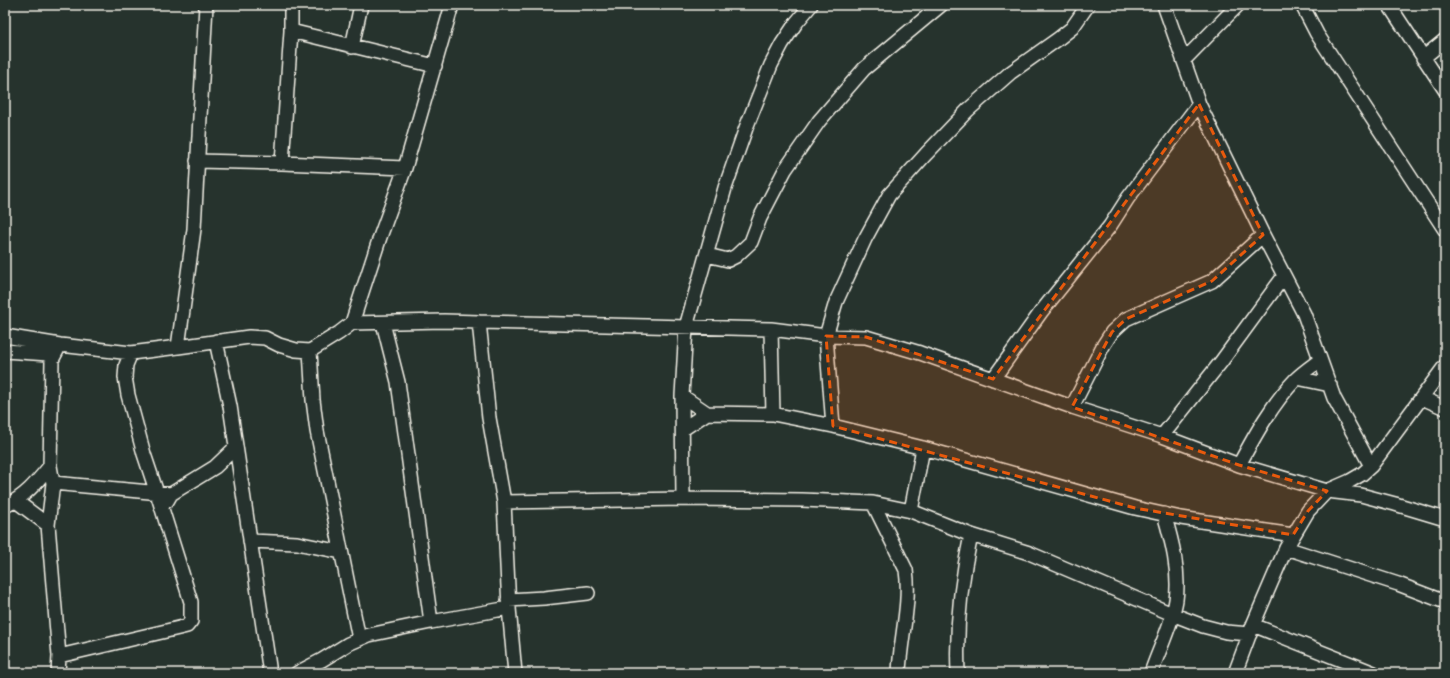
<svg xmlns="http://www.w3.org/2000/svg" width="1450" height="678" font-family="'Architects Daughter',sans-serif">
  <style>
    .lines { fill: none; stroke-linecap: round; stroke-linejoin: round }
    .minor-casing { stroke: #f4f1e8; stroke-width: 16 }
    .minor { stroke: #26332d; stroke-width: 13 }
    .marked { fill: #e8590c; fill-opacity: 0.2; stroke: #e8590c; stroke-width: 3; stroke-dasharray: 8 5; stroke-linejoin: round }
  </style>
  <rect width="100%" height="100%" fill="#26332d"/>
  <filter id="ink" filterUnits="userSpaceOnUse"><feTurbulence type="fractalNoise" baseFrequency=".025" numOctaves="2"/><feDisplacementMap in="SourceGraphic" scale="8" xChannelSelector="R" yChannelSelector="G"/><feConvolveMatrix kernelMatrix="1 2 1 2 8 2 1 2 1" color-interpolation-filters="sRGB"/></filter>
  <g filter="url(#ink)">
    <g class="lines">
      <defs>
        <path id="minor" d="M1164 5 1199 104 1263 235 1304 314 1334 398 1371 466
          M1302 5 1317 34 1445 230
          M1389 5 1445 90
          M291 31 435 66
          M352 47 361 5
          M1423 58 1445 40
          M1184 60 1238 5
          M197 161 282 163 405 168
          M282 163 291 31V5
          M707 255 728 260 736 256 751 242 760 218 785 170 819 121 864 69 941 5
          M479 322 771 329 826 336 866 337 920 353 1072 407 1162 436 1239 465 1327 491 1361 495 1395 504 1445 519
          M352 323 444 321 479 322 489 418 504 502 509 608 515 673
          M383 323 398 382 431 622
          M771 329 773 414
          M5 336 60 345 131 353 178 347 249 337 265 338 279 345 296 350 310 351 339 333 352 323 380 237 405 168 452 5
          M216 341 230 406 270 673
          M178 347 194 229 206 5
          M5 351 48 354
          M310 351 313 400 317 431 359 639
          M1297 378 1330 385
          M993 379 1041 312 1110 226 1128 198 1199 104
          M682 396 707 413 683 429
          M1422 398 1445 408
          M1072 407 1103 346 1112 332 1126 319 1212 281 1263 235
          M707 413 773 414 833 426 923 448 1135 508 1181 518 1293 535
          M833 426 826 336 836 302 865 239 889 195 926 154 968 110 1010 73 1058 39 1072 28 1088 5
          M1162 436 1221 362 1284 276
          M1239 465C1255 435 1272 404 1296 379 1303 372 1312 366 1320 360
          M53 483 171 494
          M683 499 682 396 686 327 725 188 746 128 771 65 782 44 796 23 811 5
          M16 501 48 525
          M167 501 171 494 215 467 236 447
          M504 502 683 499 802 500 873 503 911 511 971 535 1029 553 1172 614 1203 626 1226 632 1250 634
          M873 503 906 570C911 604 900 639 899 673
          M5 506C25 497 37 482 50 466
          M911 511 923 448
          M250 541 297 543 341 552
          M1286 548 1398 584 1445 602
          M508 600 544 598 588 593
          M1253 625 1374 673
          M59 656 179 628 187 626 191 621V602L157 493 144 454 128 395 125 377 126 365 131 353
          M58 673 59 656 48 525 53 483 50 466 52 360 60 345
          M297 673 322 660 348 644 369 635 431 622 509 608
          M958 673C956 627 961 580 971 535
          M1151 673C1159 649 1172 625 1176 600 1180 572 1172 541 1164 514
          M1235 673 1253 625 1286 548 1308 511 1327 491 1350 481 1362 474 1371 466 1445 366"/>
      </defs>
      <use href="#minor" class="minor-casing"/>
      <use href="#minor" class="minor"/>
    </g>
  </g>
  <path class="marked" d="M1199 104 1263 235 1212 281 1126 319 1112 332 1072 407 1239 465 1327 491 1308 511 1293 535 1135 508 833 426 826 336 866 337 993 379Z"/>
  <rect width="1450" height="678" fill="none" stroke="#26332d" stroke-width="20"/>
  <rect x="10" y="10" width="1430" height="658" fill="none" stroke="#f4f1e8" stroke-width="1.5" filter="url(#ink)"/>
</svg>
